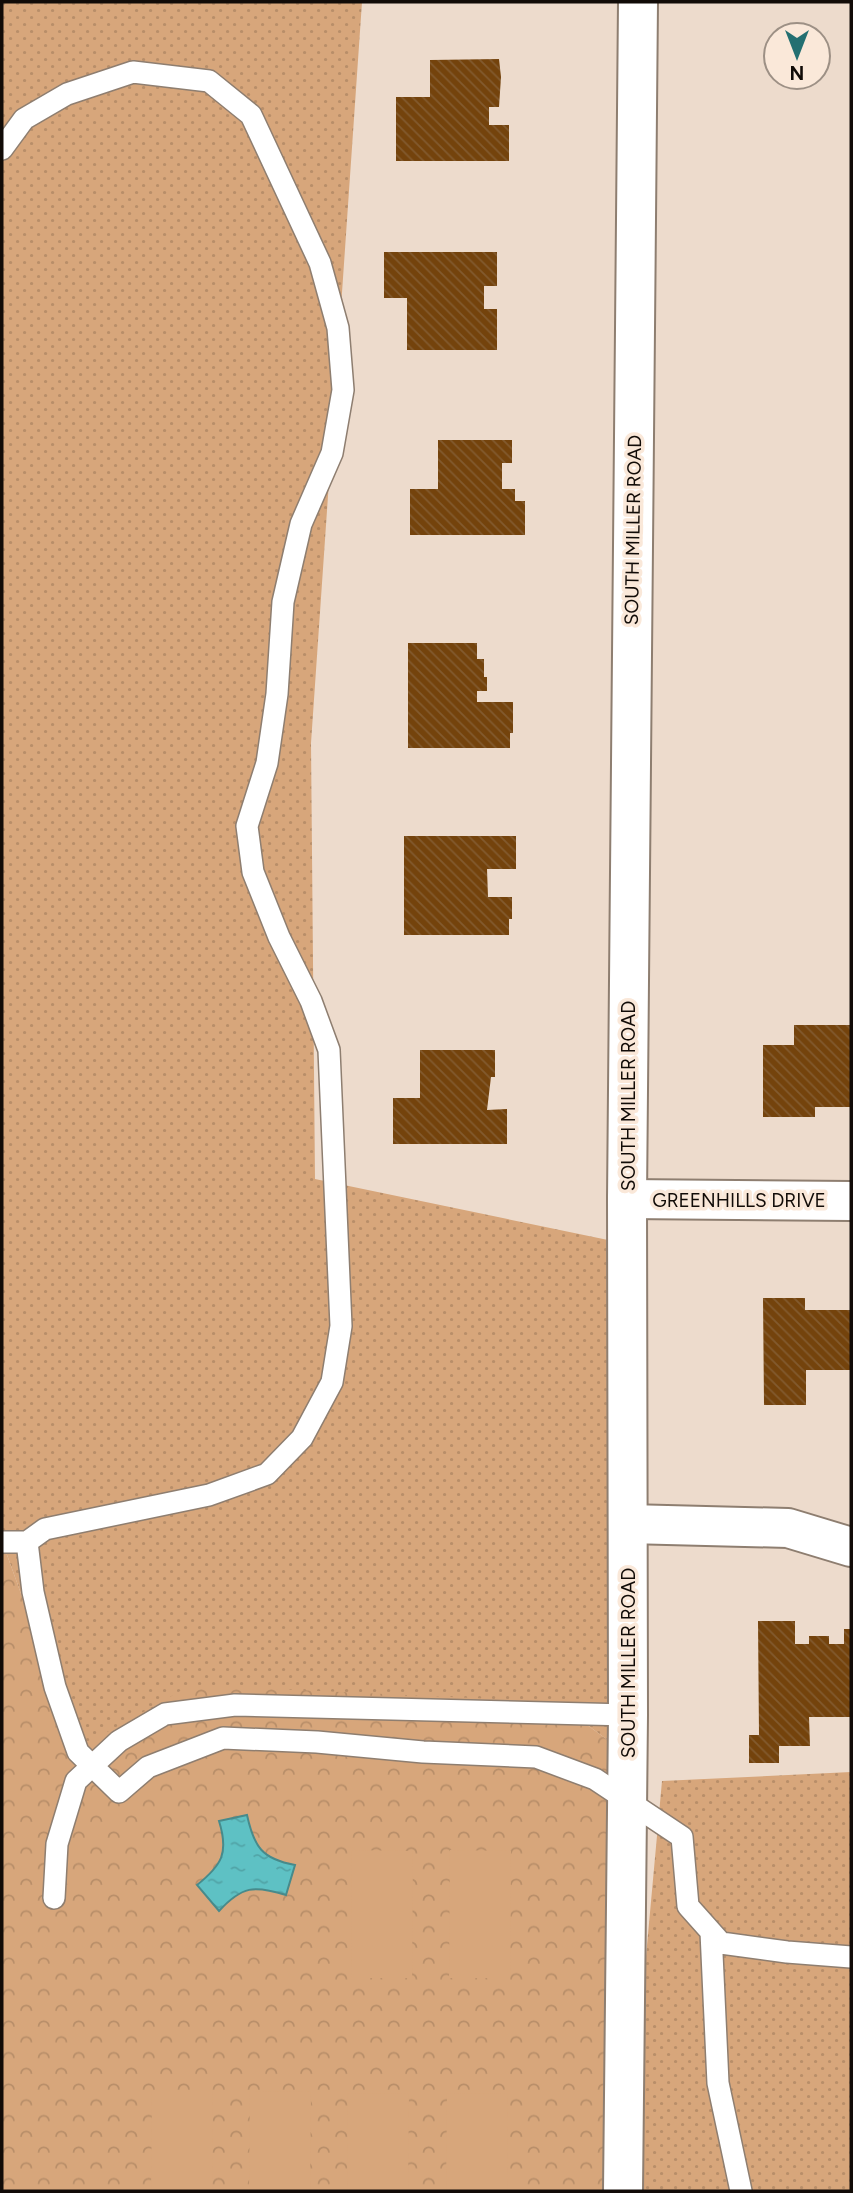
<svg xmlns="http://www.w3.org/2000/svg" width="853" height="2193" font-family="Figtree,sans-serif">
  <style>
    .grass { fill: url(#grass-dots) }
    .park { fill: url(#park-crowns) }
    .pitch { fill: #d7a67b }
    .water { fill: url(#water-ripples); stroke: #478a8b; stroke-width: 2 }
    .building { fill: url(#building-back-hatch) }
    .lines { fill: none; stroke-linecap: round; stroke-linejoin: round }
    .lane-casing { stroke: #8e7e70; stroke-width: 24 }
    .street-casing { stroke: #8e7e70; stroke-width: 42 }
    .secondary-casing { stroke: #8e7e70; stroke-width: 42 }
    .lane { stroke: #fff; stroke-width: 21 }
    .street { stroke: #fff; stroke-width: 38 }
    .secondary { stroke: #fff; stroke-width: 38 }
    .labels { text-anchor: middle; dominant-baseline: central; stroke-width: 7; stroke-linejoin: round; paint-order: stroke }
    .street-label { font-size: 19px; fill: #110b07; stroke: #fae8d9 }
  </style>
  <defs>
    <pattern id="grass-dots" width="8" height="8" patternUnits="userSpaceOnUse" patternTransform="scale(1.75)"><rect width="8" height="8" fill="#d7a67b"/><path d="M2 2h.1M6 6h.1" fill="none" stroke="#b88e69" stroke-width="1.8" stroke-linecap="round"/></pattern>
    <pattern id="park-crowns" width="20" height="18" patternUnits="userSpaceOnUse" patternTransform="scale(1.75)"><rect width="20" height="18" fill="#d7a67b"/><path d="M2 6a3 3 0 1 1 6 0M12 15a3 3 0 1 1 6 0" fill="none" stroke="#b88e69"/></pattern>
    <pattern id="water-ripples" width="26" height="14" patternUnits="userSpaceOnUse" patternTransform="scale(1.75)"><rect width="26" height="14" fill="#5ec1c4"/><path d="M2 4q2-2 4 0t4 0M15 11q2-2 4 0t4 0" fill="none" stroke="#51a4a7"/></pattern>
    <pattern id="building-back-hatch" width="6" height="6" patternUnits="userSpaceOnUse" patternTransform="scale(1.75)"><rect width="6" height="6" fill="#74430c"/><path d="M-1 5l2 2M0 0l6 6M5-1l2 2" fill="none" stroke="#825a2e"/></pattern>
  </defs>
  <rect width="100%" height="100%" fill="#eddbcc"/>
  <path class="grass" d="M2 2H362L311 743 315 1179 608 1240 609 1741 556 1702 77 1749 2 1541Z
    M851 1772V2191H641L643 1989 662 1781Z"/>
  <path class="park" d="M2 1541 77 1749 191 1685 556 1702 609 1741 604 2191H2Z"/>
  <path class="pitch" d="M352 1850 413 1851 412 1978H351Z
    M450 1850 511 1851 510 1978H449Z
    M152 2090H213L212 2191H151Z
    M250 2091 311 2092 310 2191H249Z
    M348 2093 409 2094 408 2191H347Z
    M447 2093 508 2094 507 2191H446Z"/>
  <path class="water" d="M247 1815C254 1847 262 1859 295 1865L286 1895C254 1885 242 1886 219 1911L197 1885C222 1865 229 1853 219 1821Z"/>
  <path class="building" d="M499 59 501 77 499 107H489V125H509V161H396V97H430V60Z
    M384 252H497V286H484V309H497V350H407V298H384Z
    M438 440H512V463H502V489H515V501H525V535H410V489H438Z
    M408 643H477V659H484V677H487V691H477V702H513V733H510V748H408Z
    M404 836H516V869H487L488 897H512V919H509V935H404Z
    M794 1025H851V1107H815V1117H763V1045H794Z
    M420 1050H495V1077H491L487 1110 507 1109V1144H393V1098H420Z
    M763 1298H805V1310H851V1370H806V1405H764Z
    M758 1621H795V1644H809V1636H829V1644H844V1629H851V1717H809L810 1746H779V1763H749V1735H759Z"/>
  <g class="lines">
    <defs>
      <path id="lane" d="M2 149 24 119 67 94 133 72 209 81 251 115 320 263 338 328 343 390 332 453 301 524 283 602 277 694 267 763 247 826 253 872 279 937 311 1001 329 1050 341 1326 332 1382 302 1438 267 1474 209 1495 45 1529 27 1542 33 1592 55 1687 78 1752 119 1792 148 1767 223 1738 317 1742 423 1752 536 1757 595 1779 682 1837 688 1906 721 1943 787 1952 851 1957
        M2 1542H27
        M54 1898 57 1844 76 1781 119 1741 165 1714 235 1705 628 1715
        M711 1932 718 2083 741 2191"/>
      <path id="street" d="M627 1199 851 1201
        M628 1524 788 1528 851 1547"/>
      <path id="secondary" d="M623 2191 628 1715 627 1199 638 2"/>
    </defs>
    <use href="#lane" class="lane-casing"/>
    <use href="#street" class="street-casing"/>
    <use href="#secondary" class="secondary-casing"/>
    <use href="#lane" class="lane"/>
    <use href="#street" class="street"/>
    <use href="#secondary" class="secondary"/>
  </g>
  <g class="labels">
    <g class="street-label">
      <text transform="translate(633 530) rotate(-89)">SOUTH MILLER ROAD</text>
      <text transform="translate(628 1096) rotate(-90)">SOUTH MILLER ROAD</text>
      <text x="739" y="1200">GREENHILLS DRIVE</text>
      <text transform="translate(628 1663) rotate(-90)">SOUTH MILLER ROAD</text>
    </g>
  </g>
  <rect width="853" height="2193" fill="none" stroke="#110b07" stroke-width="7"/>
  <g transform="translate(797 56) rotate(180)"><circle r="33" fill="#fae8d9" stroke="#9d9085" stroke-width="2"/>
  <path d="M0-5L12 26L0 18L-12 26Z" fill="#236f71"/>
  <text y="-10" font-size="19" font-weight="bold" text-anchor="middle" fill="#110b07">N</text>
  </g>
</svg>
